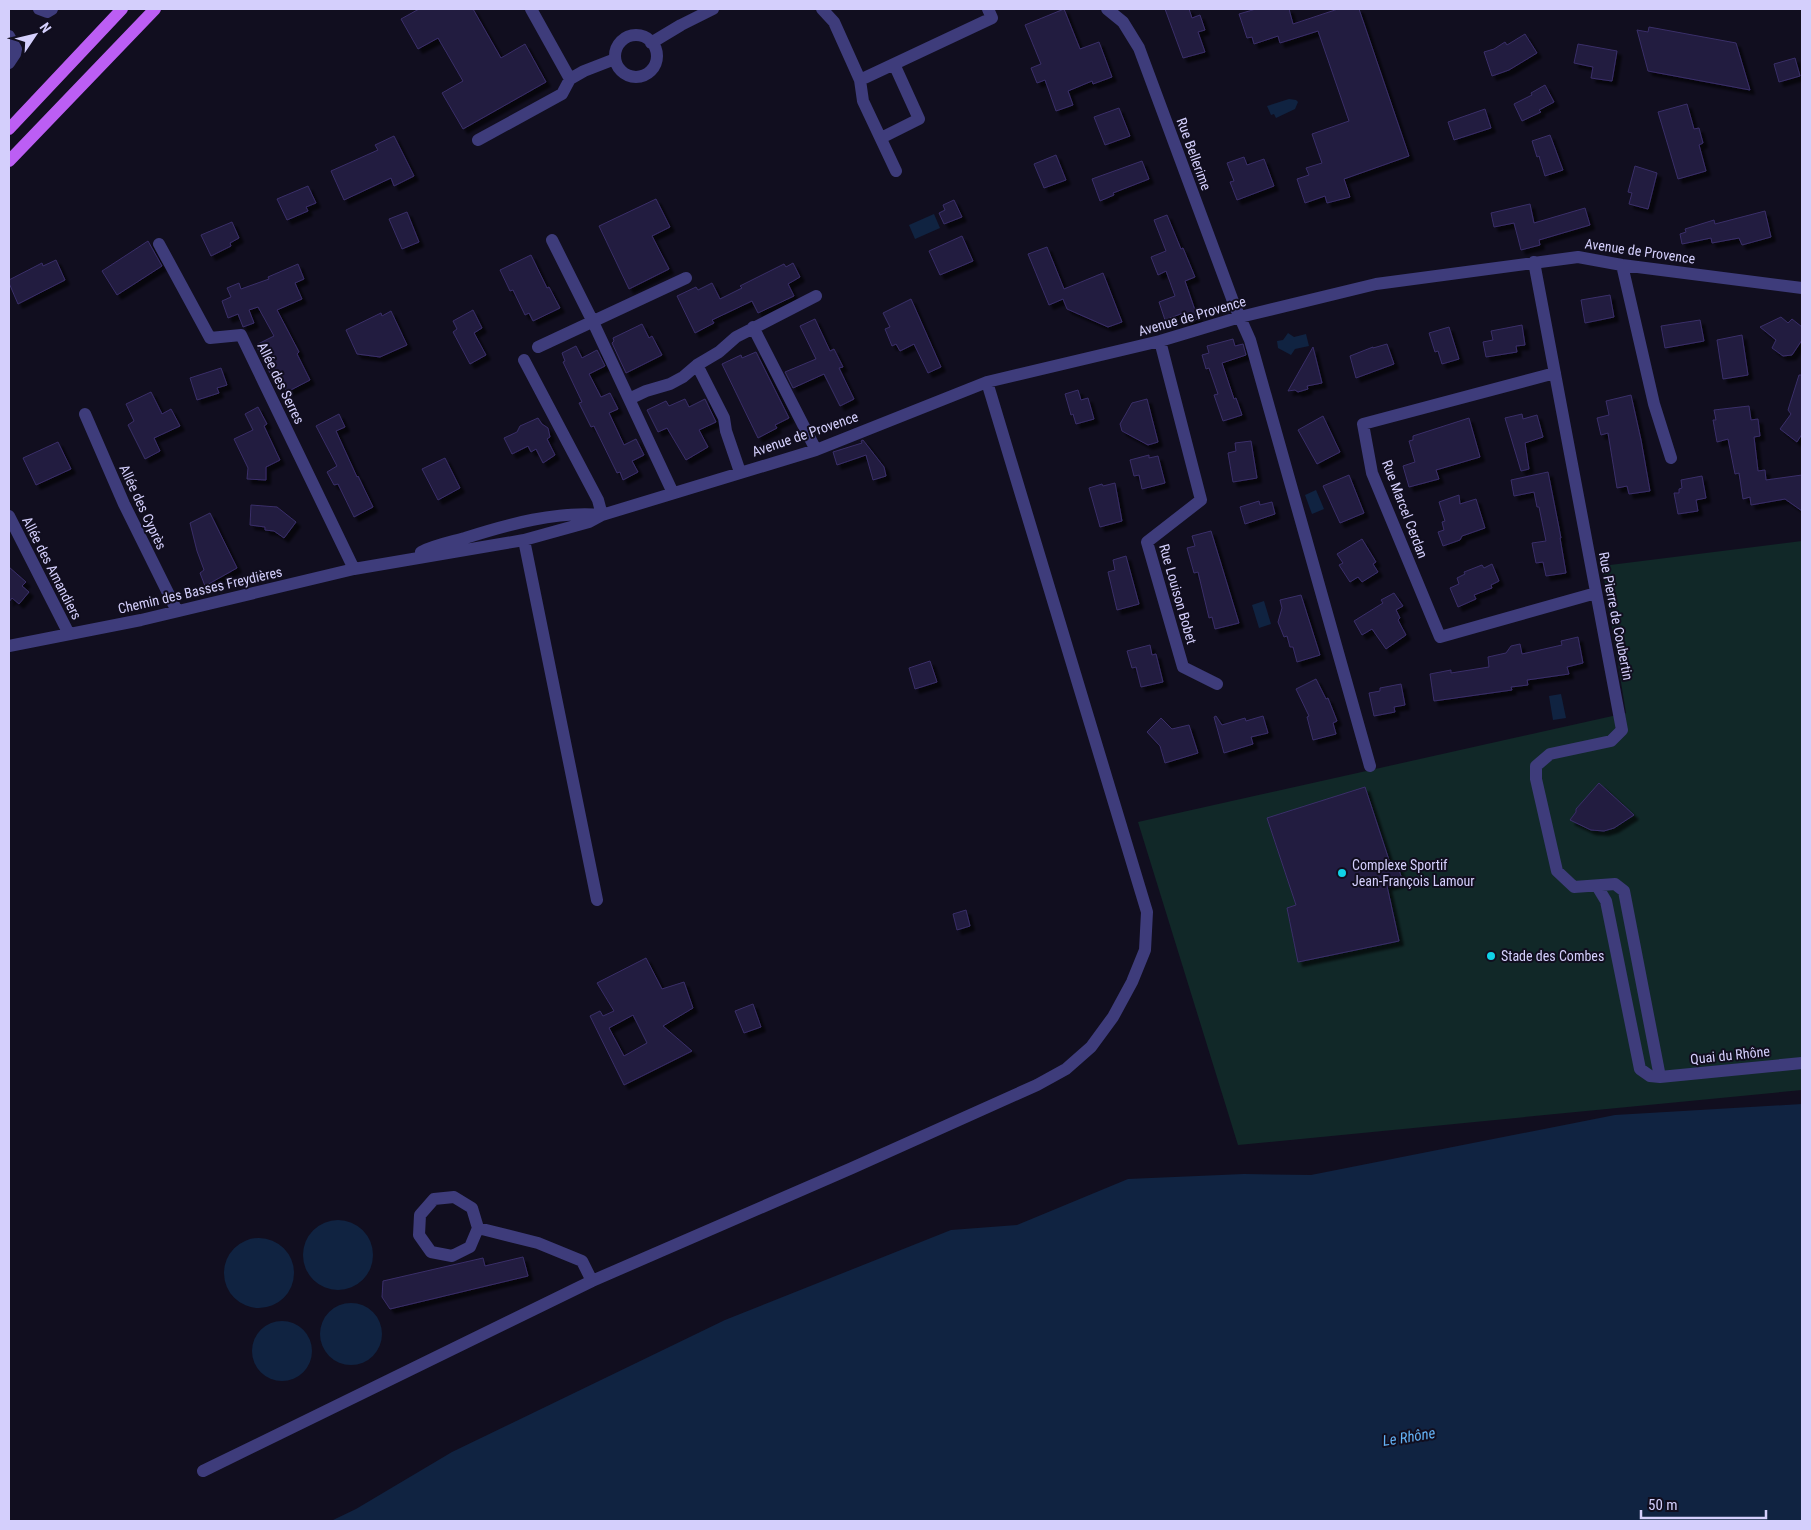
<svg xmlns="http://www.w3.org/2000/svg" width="1811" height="1530" font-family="'Roboto Condensed',sans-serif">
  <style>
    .green { fill: #112828 }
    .water { fill: #102341 }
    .building { fill: #221b3f; stroke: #3a2f69; fill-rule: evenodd; filter: url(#shadow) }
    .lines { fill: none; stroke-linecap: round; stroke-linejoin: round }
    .minor { stroke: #3e3c7b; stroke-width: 12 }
    .major { stroke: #bc5ef4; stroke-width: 12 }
    .poi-dot { fill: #10d2e7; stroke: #110e1f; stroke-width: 2 }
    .labels { text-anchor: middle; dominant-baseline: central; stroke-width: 4; stroke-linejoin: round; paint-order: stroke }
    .street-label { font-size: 14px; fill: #d4cffc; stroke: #110e1f }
    .poi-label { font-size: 14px; fill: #d4cffc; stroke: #110e1f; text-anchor: start }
    .water-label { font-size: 15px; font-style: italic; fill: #64b2f5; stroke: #110e1f }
  </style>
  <defs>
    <filter id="shadow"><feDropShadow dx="4.5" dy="4.5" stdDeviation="1" flood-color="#0009"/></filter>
  </defs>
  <rect width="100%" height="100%" fill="#110e1f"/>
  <path class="green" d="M1802 541V1090L1238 1145 1138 822 1626 713 1602 566Z"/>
  <path class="water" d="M1289 99 1296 100 1298 102 1295 109 1276 118 1274 114 1271 115 1267 106Z
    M934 214 940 228 915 239 909 225Z
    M1288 333 1294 337 1306 334 1309 346 1295 349 1291 355 1278 348 1277 341 1283 340Z
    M1316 490 1324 509 1312 514 1305 495Z
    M1264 601 1271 624 1259 628 1252 605Z
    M1561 694 1566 718 1553 720 1549 696Z
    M1802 1104V1521H331L356 1509 452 1452 725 1320 951 1230 1017 1225 1128 1179 1244 1174 1311 1175 1615 1115Z
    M303 1255a35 35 0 1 1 70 0a35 35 0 1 1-70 0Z
    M224 1273a35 35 0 1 1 70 0a35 35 0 1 1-70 0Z
    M320 1334a31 31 0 1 1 62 0a31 31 0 1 1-62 0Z
    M252 1351a30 30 0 1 1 60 0a30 30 0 1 1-60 0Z"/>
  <path class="building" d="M419 9H473L501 58 525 44 546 82 463 129 442 93 463 81 438 38 418 49 401 19Z
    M1064 9 1080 49 1099 42 1112 77 1093 84 1092 81 1068 91 1073 105 1056 111 1045 80 1037 83 1031 68 1041 64 1025 25Z
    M1165 9H1189L1192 18 1200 15 1205 30 1198 32 1205 52 1183 58Z
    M1256 9H1289L1293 24 1338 9H1359L1409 156 1344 179 1350 197 1327 203 1325 196 1305 203 1297 179 1309 175 1306 168 1322 163 1312 134 1349 121 1318 31 1280 43 1278 36 1254 44 1252 37 1247 38 1239 14Z
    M1649 27 1736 43 1750 90 1648 71 1637 30 1648 32Z
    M1525 34 1537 53 1509 70 1492 76 1484 52 1494 49 1505 42 1507 45Z
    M1578 44 1617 51 1612 81 1591 78 1593 67 1574 63Z
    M1795 58 1800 76 1779 82 1774 64Z
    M1545 85 1554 102 1539 110 1541 112 1522 121 1514 104 1532 95 1531 93Z
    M1687 104 1694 129 1699 128 1703 143 1699 145 1706 171 1678 179 1658 112Z
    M1119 108 1130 136 1105 145 1094 117Z
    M1485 109 1491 128 1454 140 1448 122Z
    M1550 135 1563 170 1545 176 1539 156 1537 157 1532 141Z
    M394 136 414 176 394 186 391 178 344 200 331 171 378 150 375 145Z
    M1056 155 1066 180 1044 188 1034 164Z
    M1244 157 1247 165 1264 159 1274 186 1237 200 1230 182 1234 181 1227 163Z
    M1142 161 1149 179 1113 193 1114 195 1100 201 1092 179Z
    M1635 166 1657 173 1648 209 1629 204 1632 193 1628 192Z
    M308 186 316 203 306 207 308 211 287 220 277 199Z
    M656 199 670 227 652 236 669 269 629 289 599 226Z
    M954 200 962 217 944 224 939 213 945 210 943 205Z
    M1530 204 1534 223 1585 208 1590 225 1539 240 1540 245 1521 250 1514 223 1494 227 1491 213Z
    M1765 211 1771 237 1742 245 1739 238 1712 243 1711 238 1682 244 1680 234 1686 232 1685 229 1714 220 1715 224Z
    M407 212 419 242 402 249 389 219Z
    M1167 215 1181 249 1183 248 1195 277 1185 281 1198 319 1186 322 1183 313 1165 320 1159 302 1175 296 1166 271 1158 275 1151 257 1166 251 1154 220Z
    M232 222 239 238 230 243 231 246 211 256 201 235Z
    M962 236 973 261 940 275 929 251Z
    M148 241 162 266 117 295 102 271Z
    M1047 247 1064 289 1103 273 1122 322 1108 327 1067 309 1063 299 1049 305 1028 254Z
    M531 255 547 288 549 287 560 308 533 321 529 313 525 315 513 290 510 291 500 270Z
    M56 260 65 280 18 304 9 283V280L42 263 43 266Z
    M793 263 800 277 788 284 794 296 758 313 752 301 712 320 714 323 695 333 677 296 696 287 698 290 712 283 720 299 742 288 740 286 784 264 786 267Z
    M298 264 304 279 295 283 302 299 277 310 299 352 297 354 310 380 287 392 276 370 270 373 256 345 274 336 258 307 249 310 254 323 243 327 238 314 228 318 222 301 231 297 227 288 239 283 241 289 269 279 268 277Z
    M1610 295 1614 317 1585 323 1581 300Z
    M911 299 941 367 928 373 914 344 900 351 896 344 892 346 885 329 890 327 883 313Z
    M473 310 482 328 474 333 486 355 470 364 453 332 457 329 453 321Z
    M391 311 407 345 380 357 357 354 346 330 381 313 382 316Z
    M1781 317 1788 323 1792 319 1802 327V340L1792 355 1783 356 1772 348 1776 340 1760 327Z
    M815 319 830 351 834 349 843 367 839 368 854 399 840 406 824 374 793 388 785 372 816 359 800 326Z
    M1700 320 1704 341 1665 348 1661 326Z
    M642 324 649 338 652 336 662 355 626 373 612 343 614 341 613 338Z
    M1522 325 1525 345 1516 346 1517 352 1486 357 1483 342 1493 340 1491 331Z
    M1449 327 1459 359 1442 364 1438 351 1435 352 1429 333Z
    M1742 335 1748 375 1723 379 1717 340Z
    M1233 339 1235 346 1243 344 1246 355 1222 363 1234 399 1236 398 1242 415 1223 421 1214 395 1218 394 1209 368 1206 369 1202 355 1209 353 1207 346Z
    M1387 344 1394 364 1356 378 1350 356 1373 347V348Z
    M576 346 582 358 597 350 605 366 589 374 601 397 610 393 618 409 609 413 624 445 636 439 644 455 632 461 638 472 623 480 620 472 617 473 594 426 591 427 579 403 582 402 563 362 565 361 562 353Z
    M1313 347 1322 383 1307 386 1308 389 1298 392 1295 390 1288 391Z
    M756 352 789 418 775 425 777 428 758 438 722 364 741 355 742 358Z
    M221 368 227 385 217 388 219 393 197 400 190 378Z
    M1799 375H1802V434L1797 442 1780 429 1791 414 1788 410Z
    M1078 390 1081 400 1088 398 1094 419 1076 424 1073 414 1071 415 1065 394Z
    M151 392 162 414 171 409 180 426 154 438 160 451 145 459 128 425 134 421 126 404Z
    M1631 395 1641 440 1650 491 1629 494 1627 486 1617 488 1608 433 1601 435 1597 418 1609 415 1606 401Z
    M685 399 689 407 705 399 716 422 699 430 708 447 686 460 667 428 658 432 647 410 666 401 669 406Z
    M1147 399 1158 442 1148 445 1122 431 1120 424 1132 403Z
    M1749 406 1751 420 1758 419 1760 436 1754 437 1758 471 1765 470 1766 480 1802 475V511L1785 499 1751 505 1750 497 1743 499 1739 473 1735 474 1728 439 1717 442 1713 420H1716L1714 410Z
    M258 407 267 424 264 426 280 460 266 467V480L247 479 248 468 234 439 253 430 245 414Z
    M339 414 345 427 336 431 357 477 358 476 373 507 354 517 338 484 334 485 327 472 337 466 316 426Z
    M1522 414 1523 419 1537 415 1543 437 1525 443 1529 469 1521 471 1505 418Z
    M1323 416 1340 452 1317 464 1298 430Z
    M538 418 542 424 548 428 550 437 547 439 555 455 543 463 536 449 531 452 528 446 512 454 504 438 517 432 520 426Z
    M1469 418 1480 457 1436 470 1439 479 1409 487 1403 466 1415 462 1409 441 1413 440V436Z
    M863 440 884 467 886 476 873 480 866 455 837 465 833 452 862 443 861 441Z
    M1251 441 1257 478 1233 482 1228 453 1236 451 1235 443Z
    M58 442 71 469 36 485 23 458Z
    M1149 455V458L1158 456 1165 483 1142 489 1139 475 1134 476 1130 460Z
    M445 458 460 488 438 500 422 469Z
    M1548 472 1561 538H1560L1566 573 1546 576 1543 562 1536 563 1532 543 1546 541 1539 507H1537L1534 492 1514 496 1511 480Z
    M1349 475 1364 513 1340 523 1323 486Z
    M1702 476 1706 498 1696 500 1698 511 1678 514 1674 493H1679V489L1682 488 1681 480Z
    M1115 483 1122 521 1100 527 1089 488 1102 484 1103 486Z
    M1459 495 1460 504 1476 499 1485 528 1462 536 1460 540 1443 546 1438 532 1444 530 1442 522 1445 521 1439 502Z
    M1259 501 1260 505 1272 502 1275 514 1245 524 1240 507Z
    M251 505 277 507 296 522 284 538 274 531 265 530V527L250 525Z
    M210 513 237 568 205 586 200 573 204 570 197 551 190 523Z
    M1211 531 1239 623 1215 629 1212 617 1209 618 1198 572 1194 573 1187 548 1195 546 1192 536Z
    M1362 539 1376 562 1373 564 1378 572 1362 582 1358 577 1350 582 1339 565 1343 563 1337 554Z
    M1126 556 1139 604 1117 610 1108 572 1115 570 1113 560Z
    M1492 564 1499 581 1491 585 1492 588 1474 595 1476 599 1458 607 1450 588 1459 584 1457 578 1465 574 1464 572 1482 565 1484 568Z
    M9 567 26 582 22 586 29 592 19 604 12 598 9 602Z
    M1394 593 1403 606 1396 610 1400 618 1398 620 1406 635 1386 649 1372 629 1362 635 1354 621 1383 603 1381 600Z
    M1301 595 1320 655 1297 662 1293 647H1290L1287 636 1284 637 1278 622 1282 608 1280 600Z
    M1578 637 1583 663 1567 667 1569 674 1527 680 1528 685 1511 687 1512 690 1434 701 1430 674 1451 670V673L1489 667 1488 657 1506 653 1511 646 1520 644 1522 654 1562 645 1561 641Z
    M1150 645 1152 655 1156 654 1163 682 1141 687 1136 667 1132 668 1127 651Z
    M930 661 937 682 915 689 909 668Z
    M1316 679 1326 699 1328 698 1337 721 1333 723 1336 734 1313 740 1307 717 1309 716 1296 689Z
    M1401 684 1405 705 1394 707 1395 712 1374 716 1369 693 1380 691V688Z
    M1216 716 1222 725 1245 718 1246 721 1263 716 1268 733 1251 737 1253 744 1224 753 1214 717Z
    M1161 718 1172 729 1189 725 1198 753 1165 763 1160 746 1147 732Z
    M1599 783 1634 815 1614 828 1604 831 1591 830 1570 820 1576 812V809Z
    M1365 787 1390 863 1396 861 1403 882 1387 886 1399 941 1298 962 1287 908 1296 905 1267 818Z
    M966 910 970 926 957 930 953 914Z
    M646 958 662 989 684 982 693 1008 663 1026 692 1051 624 1085 590 1016 600 1011 603 1016 614 1011 597 983ZM633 1015 647 1043 624 1056 609 1028Z
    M753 1004 761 1027 744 1033 735 1011Z
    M523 1257 528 1276 390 1309 382 1297 383 1281 483 1258 485 1266Z"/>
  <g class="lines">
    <path class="minor" d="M39 9 47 12 52 9
      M531 9 570 79 584 71 615 59
      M822 9 834 22 860 80 992 18 988 9
      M1107 9 1123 22 1139 48 1234 304 1250 340 1370 766
      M615 56a21 21 0 1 1 42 0a21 21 0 1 1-42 0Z
      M9 36 16 49 15 54 9 63
      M651 43 681 25 713 9
      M860 80 863 101 896 171
      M881 138 919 119 894 64
      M478 140 562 94 570 79
      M552 240 593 322 673 493
      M159 244 210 338 241 335 354 569
      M1534 262 1622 730 1611 741 1550 754 1536 766V779L1557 871 1574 887 1615 884 1624 891 1660 1077
      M1622 265 1654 404 1671 458
      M753 327 816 450
      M1160 341 1201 500 1147 542 1183 667 1217 684
      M538 347 686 278
      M697 365 724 418 726 431 740 472
      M1555 373 1363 424 1372 473 1440 637 1596 593
      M629 399 646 391 670 384 683 377 697 365 719 352 736 337 816 296
      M85 414 124 504 177 611
      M9 516 69 634
      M524 540 597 900
      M421 552C435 545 451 542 465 538 509 524 556 511 602 515L598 500 524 360
      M9 646 141 620 354 569 524 540 589 522 602 515 816 450 987 382 1160 341 1240 317 1376 284 1578 257 1622 265 1802 288
      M1597 886 1606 901 1640 1069 1650 1076 1660 1077 1802 1063
      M454 1197 472 1208 478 1228 470 1247 452 1256 431 1252 419 1235 420 1215 434 1199Z
      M478 1228 538 1243 582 1261 592 1281
      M203 1471 592 1281 852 1168 1037 1085 1066 1069 1091 1047 1113 1017 1132 982 1145 950 1147 912 987 382"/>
    <path class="major" d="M9 129 122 9
      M9 161 155 9"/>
  </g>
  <g class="poi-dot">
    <circle cx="1342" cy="873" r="5"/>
    <circle cx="1491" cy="956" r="5"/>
  </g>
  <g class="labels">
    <g class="street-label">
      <text transform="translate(1194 154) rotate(70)">Rue Bellerime</text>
      <text transform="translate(1640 251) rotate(8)">Avenue de Provence</text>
      <text transform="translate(1192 316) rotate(-16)">Avenue de Provence</text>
      <text transform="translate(281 383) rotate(64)">Allée des Serres</text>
      <text transform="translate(805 434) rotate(-19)">Avenue de Provence</text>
      <text transform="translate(143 507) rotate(65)">Allée des Cyprès</text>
      <text transform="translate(1405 509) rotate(69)">Rue Marcel Cerdan</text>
      <text transform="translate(52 568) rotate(63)">Allée des Amandiers</text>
      <text transform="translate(200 590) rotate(-13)">Chemin des Basses Freydières</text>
      <text transform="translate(1178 594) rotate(74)">Rue Louison Bobet</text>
      <text transform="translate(1616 616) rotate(79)">Rue Pierre de Coubertin</text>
      <text transform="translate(1730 1055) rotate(-6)">Quai du Rhône</text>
    </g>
    <g class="poi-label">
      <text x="1352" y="865">Complexe Sportif<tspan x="1352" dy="16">Jean-François Lamour</tspan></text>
      <text x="1501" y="956">Stade des Combes</text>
    </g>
    <g class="water-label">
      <text transform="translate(1409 1437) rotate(-9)">Le Rhône</text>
    </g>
  </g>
  <rect width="1811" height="1530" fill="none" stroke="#d4cffc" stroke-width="20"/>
  <g transform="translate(35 35) rotate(55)" stroke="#110e1f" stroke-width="4" paint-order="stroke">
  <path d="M0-4L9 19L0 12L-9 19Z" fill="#d4cffc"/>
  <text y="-8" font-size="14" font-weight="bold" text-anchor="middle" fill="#d4cffc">N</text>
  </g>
  <path d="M1641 1510v8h125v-8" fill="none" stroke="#d4cffc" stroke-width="2.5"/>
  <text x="1648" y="1510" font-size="15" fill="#d4cffc" stroke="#110e1f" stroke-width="4" paint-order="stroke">50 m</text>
</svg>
